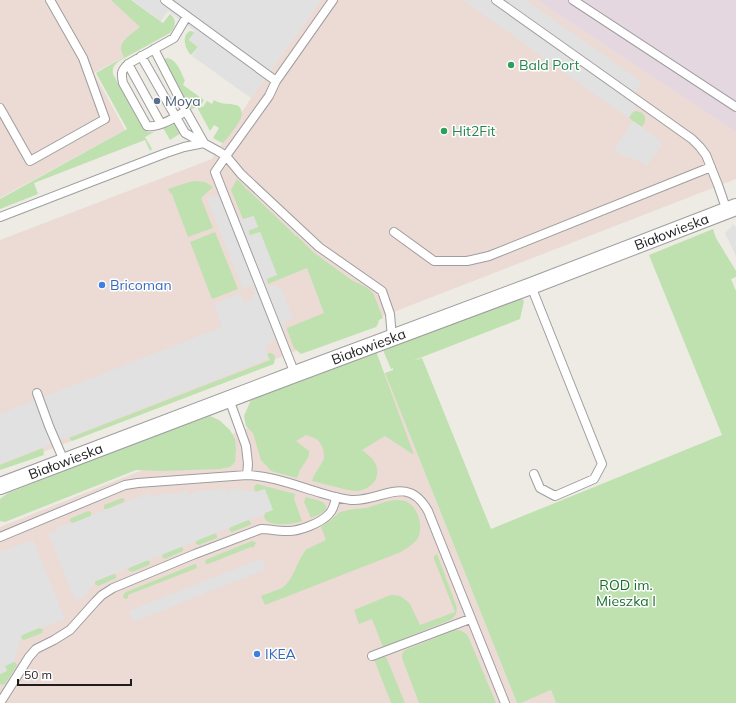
<svg xmlns="http://www.w3.org/2000/svg" width="736" height="703" font-family="Mulish,sans-serif">
  <style>
    .commercial { fill: #ecdad5 }
    .industrial { fill: #e5d7e0 }
    .grass { fill: #bfe1b0 }
    .parking { fill: #e1e1e1 }
    .lines { fill: none; stroke-linecap: round; stroke-linejoin: round }
    .lane-casing { stroke: #9e9e9e; stroke-width: 10 }
    .street-casing { stroke: #9e9e9e; stroke-width: 18 }
    .lane { stroke: #fff; stroke-width: 8 }
    .street { stroke: #fff; stroke-width: 16 }
    .leisure-dot { fill: #2e9e5b; stroke: #fff; stroke-width: 1.5 }
    .service-dot { fill: #5c6f8a; stroke: #fff; stroke-width: 1.5 }
    .shop-dot { fill: #3f7fe0; stroke: #fff; stroke-width: 1.5 }
    .labels { text-anchor: middle; dominant-baseline: central; stroke-width: 3; stroke-linejoin: round; paint-order: stroke }
    .leisure-label { font-size: 14px; fill: #27864d; stroke: #fff; text-anchor: start }
    .service-label { font-size: 14px; fill: #4e5e75; stroke: #fff; text-anchor: start }
    .street-label { font-size: 14px; fill: #1d1d1d; stroke: #fff }
    .shop-label { font-size: 14px; fill: #366cbe; stroke: #fff; text-anchor: start }
    .park-label { font-size: 14px; fill: #196d2e; stroke: #fff }
  </style>
  <rect width="100%" height="100%" fill="#edebe4"/>
  <path class="commercial" d="M0 0H126L163 35 94 73 125 130 0 198Z
    M321 0H537L736 132V179L378 318 69 442 0 468V240L212 159 251 98Z
    M385 373 517 703H0V527Z
    M551 690 556 703H521Z"/>
  <path class="industrial" d="M537 0H736V132L558 14Z"/>
  <path class="grass" d="M111 0H131L163 23 170 14C177 19 176 27 170 33L119 61C114 65 112 68 113 74L143 129 148 132H154L145 137 152 149 150 151 145 140 34 183 38 194 0 209V199L127 129 96 73 124 57C123 54 121 52 121 48 121 40 134 32 140 27Z
    M190 31 195 32 189 40 198 47 191 55C185 49 181 36 190 31Z
    M167 58C177 60 180 70 184 79L185 80 183 85 204 100 200 106 203 107 207 101 212 104 214 100C221 105 228 103 236 105 241 106 243 113 241 118 238 125 229 136 224 142L222 143 213 138 219 128 214 125 210 131 197 107 189 110 188 107 192 104 188 97 184 99 163 60 164 59Z
    M636 111C647 113 647 120 642 127L629 118 632 113Z
    M172 123 176 124 181 133 170 140 163 128Z
    M237 179 245 187V188L246 189H247L294 234V235L295 236 296 235 313 252 353 281 366 287 370 290 374 295 383 318 379 320 378 324 376 327 301 354 295 349 293 346 287 329V328L324 313 307 268 268 284 267 279 277 275 260 232 250 235 249 232V230L258 227 254 216 243 219 231 190Z
    M196 181 205 182 213 187 201 198 213 228 188 237 172 194 170 193 168 189 189 182Z
    M713 229 716 238 736 271V277L731 279 736 291V703H556L551 690 521 703H517L385 373 393 370V368L391 369 383 350 517 298 522 299 524 301 520 319 412 361 422 358 491 529 722 435 649 255Z
    M215 232 238 289 212 299 190 242Z
    M376 351 414 455 385 436 362 450C371 457 379 463 377 475 376 479 375 482 371 485 360 495 348 490 336 487 328 485 320 483 312 481 314 474 319 468 323 461 326 455 322 442 316 439 313 437 309 436 306 435L296 441 309 451V454L308 458 300 470 297 478 271 471 261 460 253 433 246 426 244 416 251 400Z
    M270 353 273 354 275 357 274 364 72 441 69 438 270 360 267 354Z
    M210 416 219 420 230 430 235 439 236 449 235 462 230 467 219 469 161 471 136 470 5 522 0 521V499L8 493 125 447Z
    M43 448 44 455 0 470V465Z
    M257 484 295 494 294 499 302 521C295 524 276 526 269 522 266 521 266 520 264 517L265 513V489L255 492 254 488 255 485Z
    M306 497C312 499 334 502 323 512 320 515 314 516 311 518L304 502Z
    M122 498 125 499 124 502 107 509H104V505Z
    M394 500C399 500 405 500 409 503 419 510 423 527 418 538 414 544 407 548 401 552L265 605 261 596C268 593 276 591 282 588 294 580 297 559 307 549L326 540 321 527 331 520 340 512 353 509 366 508 385 502Z
    M88 511 91 512V516L73 523 70 521V519L72 518Z
    M248 520 250 521 251 524 250 525 232 532H231L229 529 231 527Z
    M215 533 217 535V538L199 545 196 544V541Z
    M252 541 255 542 256 543 253 548 251 547 208 564H206L205 560Z
    M181 547 183 548V551L165 559 162 557 163 554Z
    M437 554 456 605C458 612 456 616 450 620L383 647 372 619 359 624 354 610 388 596 392 595 400 596 407 601 410 604 420 625 455 612 434 559V556Z
    M147 560 150 562 149 565 132 572 128 570 129 568Z
    M195 564H196L197 568 128 595V598L125 599 123 597V595L126 592Z
    M114 574 116 575V578L98 586 95 584V581Z
    M39 628 42 629 43 630 42 633 24 640 22 639 21 638 22 635Z
    M455 630C460 630 464 631 468 636L496 703H419L402 658V654L405 650Z
    M382 656 386 657 387 659 405 703H391L374 659Z
    M14 662 16 663 17 665 5 684 2 685 0 684V674L7 671 5 666Z"/>
  <path class="parking" d="M132 0H321L251 98 192 56 198 47 189 40 195 31 168 11 161 21Z
    M463 0H526L642 82 636 92 635 108 628 118Z
    M633 121 663 143 647 166 638 160 623 156 614 149Z
    M217 195 243 220 253 216 258 227 247 231 250 236 260 232 277 275 266 279 269 287 275 285 277 288 281 287 293 318 283 322 286 328 265 348 269 359 0 464V414L222 327 214 304 240 293 245 303 248 302 252 298 254 293V287L252 285 243 289 207 199Z
    M734 224 736 228V256L725 233Z
    M224 487 227 492H228L237 488 256 492 265 489 273 510 265 513 264 515 248 520 96 581 84 597 75 600 48 534 57 530 58 527 73 523 149 493 151 497 161 494 179 493 187 490 189 494 190 495 198 491 217 490Z
    M33 540 65 619 41 628H39L22 635 14 662 5 666 7 671 0 674V552Z
    M262 558 266 569 133 622 129 611Z"/>
  <g class="lines">
    <defs>
      <path id="lane" d="M165 0 276 81
        M333 0 276 81 269 96 226 156 241 174 319 247 382 291 390 314 392 338
        M496 0 692 139 700 147 706 155 718 185 727 211
        M573 0 736 107
        M187 16 174 38 128 64C121 71 121 73 123 83L147 126C160 128 175 117 186 111L204 143
        M154 49 186 111
        M141 56 185 133 218 151 226 156 215 172 295 374
        M128 64 161 124
        M0 108 30 161 105 119 83 58 50 0
        M0 217 166 153 184 147 204 143
        M394 232 434 261H467L489 256 711 167
        M531 286 602 464 594 479 555 496 540 488 534 474
        M37 393 49 426 64 461
        M229 399 246 446 248 464 247 475
        M0 537 125 485 138 483 247 475C272 476 297 486 321 493 331 496 341 499 351 500 381 502 407 473 428 511L505 703
        M372 656 470 619
        M0 703 29 657 36 649 54 640 70 630 96 601 102 595 113 588 195 554 261 529C269 529 277 531 286 531 298 532 321 523 329 514 333 510 335 503 336 497"/>
      <g id="street">
        <path id="s1" d="M0 486 295 374 531 286 736 207"/>
      </g>
    </defs>
    <use href="#lane" class="lane-casing"/>
    <use href="#street" class="street-casing"/>
    <use href="#lane" class="lane"/>
    <use href="#street" class="street"/>
  </g>
  <g class="leisure-dot">
    <circle cx="511" cy="65" r="4"/>
    <circle cx="444" cy="131" r="4"/>
  </g>
  <circle class="service-dot" cx="157" cy="101" r="4"/>
  <g class="shop-dot">
    <circle cx="102" cy="285" r="4"/>
    <circle cx="257" cy="654" r="4"/>
  </g>
  <g class="labels">
    <g class="leisure-label">
      <text x="519" y="65">Bald Port</text>
      <text x="452" y="131">Hit2Fit</text>
    </g>
    <g class="service-label">
      <text x="165" y="101">Moya</text>
    </g>
    <g class="street-label">
      <text stroke="none"><textPath href="#s1" startOffset="718">Białowieska</textPath></text>
      <text stroke="none"><textPath href="#s1" startOffset="394">Białowieska</textPath></text>
      <text stroke="none"><textPath href="#s1" startOffset="70">Białowieska</textPath></text>
    </g>
    <g class="shop-label">
      <text x="110" y="285">Bricoman</text>
      <text x="265" y="654">IKEA</text>
    </g>
    <g class="park-label">
      <text x="626" y="585">ROD im.<tspan x="626" dy="16">Mieszka I</tspan></text>
    </g>
  </g>
  <path d="M18 679v6h113v-6" fill="none" stroke="#1d1d1d" stroke-width="2"/>
  <text x="24" y="679" font-size="12" fill="#1d1d1d" stroke="#ffffff" stroke-width="3" paint-order="stroke">50 m</text>
</svg>
